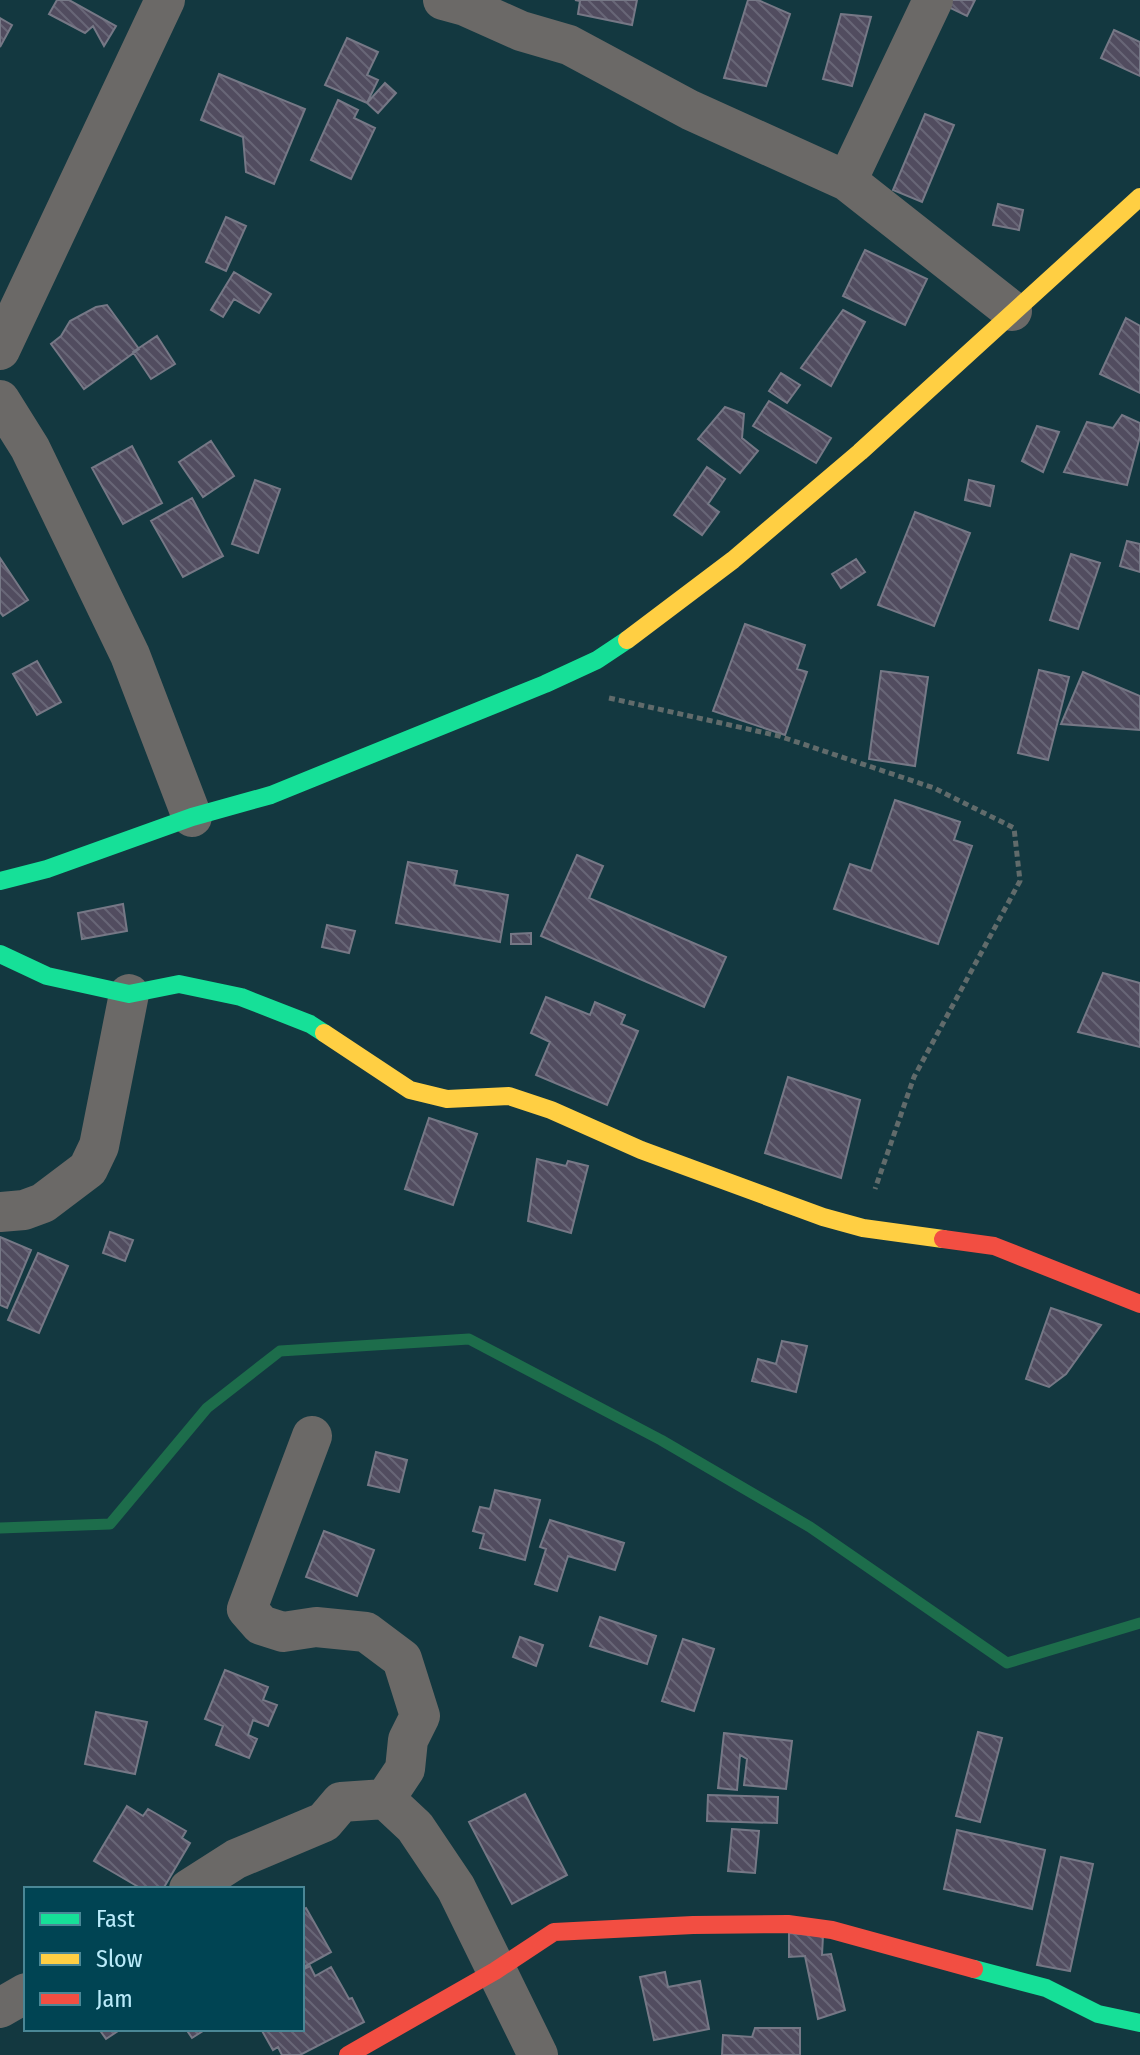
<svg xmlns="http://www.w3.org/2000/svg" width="1140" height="2055" font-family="'Fira Sans Condensed',sans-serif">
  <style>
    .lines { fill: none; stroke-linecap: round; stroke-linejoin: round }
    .stream { stroke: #1d6d4b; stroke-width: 11 }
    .building { fill: url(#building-back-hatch); stroke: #767886; stroke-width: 2 }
    .path { stroke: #616b6b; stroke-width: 5; stroke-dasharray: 6 4; stroke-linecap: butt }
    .street { stroke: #6b6967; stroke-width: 40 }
    .fast { stroke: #16e098; stroke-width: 18 }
    .slow { stroke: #ffcf43; stroke-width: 18 }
    .jam { stroke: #f24e42; stroke-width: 18 }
  </style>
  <defs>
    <pattern id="building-back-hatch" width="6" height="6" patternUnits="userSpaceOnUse" patternTransform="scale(2)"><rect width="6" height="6" fill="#514c5f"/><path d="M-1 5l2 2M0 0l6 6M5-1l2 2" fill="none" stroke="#686677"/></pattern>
  </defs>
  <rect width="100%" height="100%" fill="#133840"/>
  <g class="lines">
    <path class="stream" d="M0 1528 110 1524 207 1408 280 1351 469 1339 661 1440 810 1527 1007 1663 1140 1623"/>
  </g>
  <path class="building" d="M57 0H69L116 26 104 46 93 26 85 33 49 14Z
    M575 0H637L632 25 578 14 580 1Z
    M748 0H758L790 14 766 86 724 78Z
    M941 0H975L967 16 940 3Z
    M841 14 871 17 852 86 823 79Z
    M0 18 12 25 0 47Z
    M1114 30 1140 42V76L1101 58Z
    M347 38 378 52 367 75 378 80 367 103 325 85Z
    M219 74 305 109 274 184 246 172 243 137 201 120Z
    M385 83 396 93 378 113 367 103Z
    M338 100 358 110 354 118 375 128 351 179 311 160Z
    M925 114 954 125 922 202 893 190Z
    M998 204 1023 210 1019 230 993 225Z
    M226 217 246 226 226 271 206 262Z
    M865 250 927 279 905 325 843 296Z
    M234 272 271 294 259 313 234 299 223 317 211 310Z
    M107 305 139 349 84 389 51 344 61 336 70 321 96 307Z
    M843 310 865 322 831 386 801 368Z
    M1126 318 1140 326V393L1100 374Z
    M157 336 175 364 151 379 133 352Z
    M781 373 800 385 787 403 769 391Z
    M769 401 831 438 816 463 753 426Z
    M725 407 744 414 742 438 758 451 740 473 698 439Z
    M1122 415 1140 423V436L1127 485 1064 472 1087 422 1113 428Z
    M1037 426 1059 432 1043 472 1022 461Z
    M211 441 234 476 203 497 179 462Z
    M132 446 162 503 123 524 92 468Z
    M707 467 725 479 708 504 719 512 702 535 674 515Z
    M255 480 280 489 258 553 232 544Z
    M969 480 994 486 990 506 965 500Z
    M192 498 223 556 183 577 151 521Z
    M915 512 970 533 934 626 878 605Z
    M1127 541 1140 544V572L1120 566Z
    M1071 554 1100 563 1078 629 1050 620Z
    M0 558 28 600 3 616 0 612Z
    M856 559 865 572 841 588 832 574Z
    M745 624 805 645 797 669 807 672 785 735 713 711Z
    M37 661 61 702 37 715 13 674Z
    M1039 670 1069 677 1048 760 1018 753Z
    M881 671 928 677 915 766 869 759Z
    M1083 672 1140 696V730L1061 724Z
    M895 800 960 822 954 840 972 846 938 944 834 909 850 864 871 871Z
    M577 855 603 866 589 898 726 957 704 1007 541 936Z
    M408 862 457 871 454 885 508 895 500 942 396 923Z
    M123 904 127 931 82 939 78 913Z
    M327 925 355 931 349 953 322 947Z
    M531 933V944H511V934Z
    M1103 973 1140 983V1047L1078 1032Z
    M546 997 590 1015 595 1002 625 1015 621 1024 638 1031 607 1105 536 1075 550 1042 531 1033Z
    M788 1077 860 1100 841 1178 765 1153Z
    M429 1118 477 1134 453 1205 405 1189Z
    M537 1159 566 1166 568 1161 588 1166 571 1233 528 1221Z
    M110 1232 133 1240 125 1261 103 1253Z
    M0 1237 31 1250 7 1308 0 1305Z
    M38 1253 68 1266 39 1333 8 1320Z
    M1051 1308 1101 1325 1066 1374 1049 1387 1026 1379Z
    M782 1341 807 1346 796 1392 752 1381 758 1359 776 1364Z
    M376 1452 407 1460 399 1492 368 1485Z
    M495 1490 540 1500 525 1560 480 1548 484 1534 473 1531 480 1507 490 1509Z
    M550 1520 624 1543 615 1570 568 1556 557 1591 535 1584 546 1549 540 1547Z
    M324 1531 374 1550 357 1596 306 1577Z
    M600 1617 656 1636 647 1664 590 1646Z
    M520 1637 543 1645 536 1666 513 1657Z
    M683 1639 714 1649 694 1711 662 1701Z
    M225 1670 268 1687 263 1700 277 1705 268 1726 253 1720 248 1735 257 1739 249 1758 216 1745 223 1726 205 1719Z
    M96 1712 147 1722 135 1774 85 1764Z
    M978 1732 1002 1738 980 1822 956 1816Z
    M724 1733 792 1741 786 1789 744 1785 747 1759 740 1755 737 1790 718 1788Z
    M525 1794 567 1875 512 1904 469 1822Z
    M708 1795 778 1797 777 1823 707 1821Z
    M127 1806 143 1816 148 1809 186 1831 182 1838 190 1843 163 1889H142L94 1861Z
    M732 1829 759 1831 755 1873 728 1871Z
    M957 1830 1045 1850 1032 1909 944 1889Z
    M1061 1857 1093 1864 1070 1971 1037 1965Z
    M306 1908 331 1952 302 1968V1910Z
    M789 1933 823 1936 822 1955 831 1954 845 2010 818 2019 805 1956 789 1957Z
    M310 1966 315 1976 331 1967 349 1999 352 1998 364 2022 300 2055H282L278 2047 273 2050 261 2029H302V1970Z
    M665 1972 668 1987 700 1981 709 2029 654 2040 640 1977Z
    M755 2028H800V2055H722L723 2035 752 2037Z
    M99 2029H121L106 2039Z
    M186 2029H206L192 2038Z"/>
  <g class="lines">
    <path class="path" d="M609 698 779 736 934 788 1014 828 1020 881 914 1077 875 1189"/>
    <path class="street" d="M443 0 465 6 521 31 569 45 690 110 847 181 1012 311
      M847 181 933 0
      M0 350 165 0
      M0 400 30 448 130 655 192 817
      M0 1212 24 1210 43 1203 88 1169 99 1146 129 994
      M312 1436 247 1609 261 1625 283 1632 316 1627 366 1632 402 1659 420 1716 408 1740 405 1769 385 1799
      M189 1889 236 1859 324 1822 341 1802 385 1799 415 1827 456 1888 538 2055
      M0 2008 26 1993"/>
    <path class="fast" d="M0 881 47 869 192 817 271 795 545 684 597 660 627 640
      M0 954 47 976 129 994 179 984 241 997 310 1024 324 1033
      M974 1969 1046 1988 1098 2014 1140 2023"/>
    <path class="slow" d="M627 640 733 560 860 452 1140 197
      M324 1033 410 1090 447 1099 509 1096 551 1110 641 1150 823 1217 863 1228 943 1239"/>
    <path class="jam" d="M943 1239 994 1246 1140 1304
      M348 2055 495 1971 554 1932 693 1925 788 1924 832 1930 974 1969"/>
  </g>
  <rect x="24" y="1887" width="280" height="144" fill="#004453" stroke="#4a8796" stroke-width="2"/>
  <rect x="40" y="1913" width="40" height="12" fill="#16e098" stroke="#4a8796" stroke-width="2"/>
  <text x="96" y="1927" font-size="24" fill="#baebfa">Fast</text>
  <rect x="40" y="1953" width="40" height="12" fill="#ffcf43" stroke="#4a8796" stroke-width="2"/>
  <text x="96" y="1967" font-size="24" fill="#baebfa">Slow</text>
  <rect x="40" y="1993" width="40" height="12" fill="#f24e42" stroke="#4a8796" stroke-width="2"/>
  <text x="96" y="2007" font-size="24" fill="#baebfa">Jam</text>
</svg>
